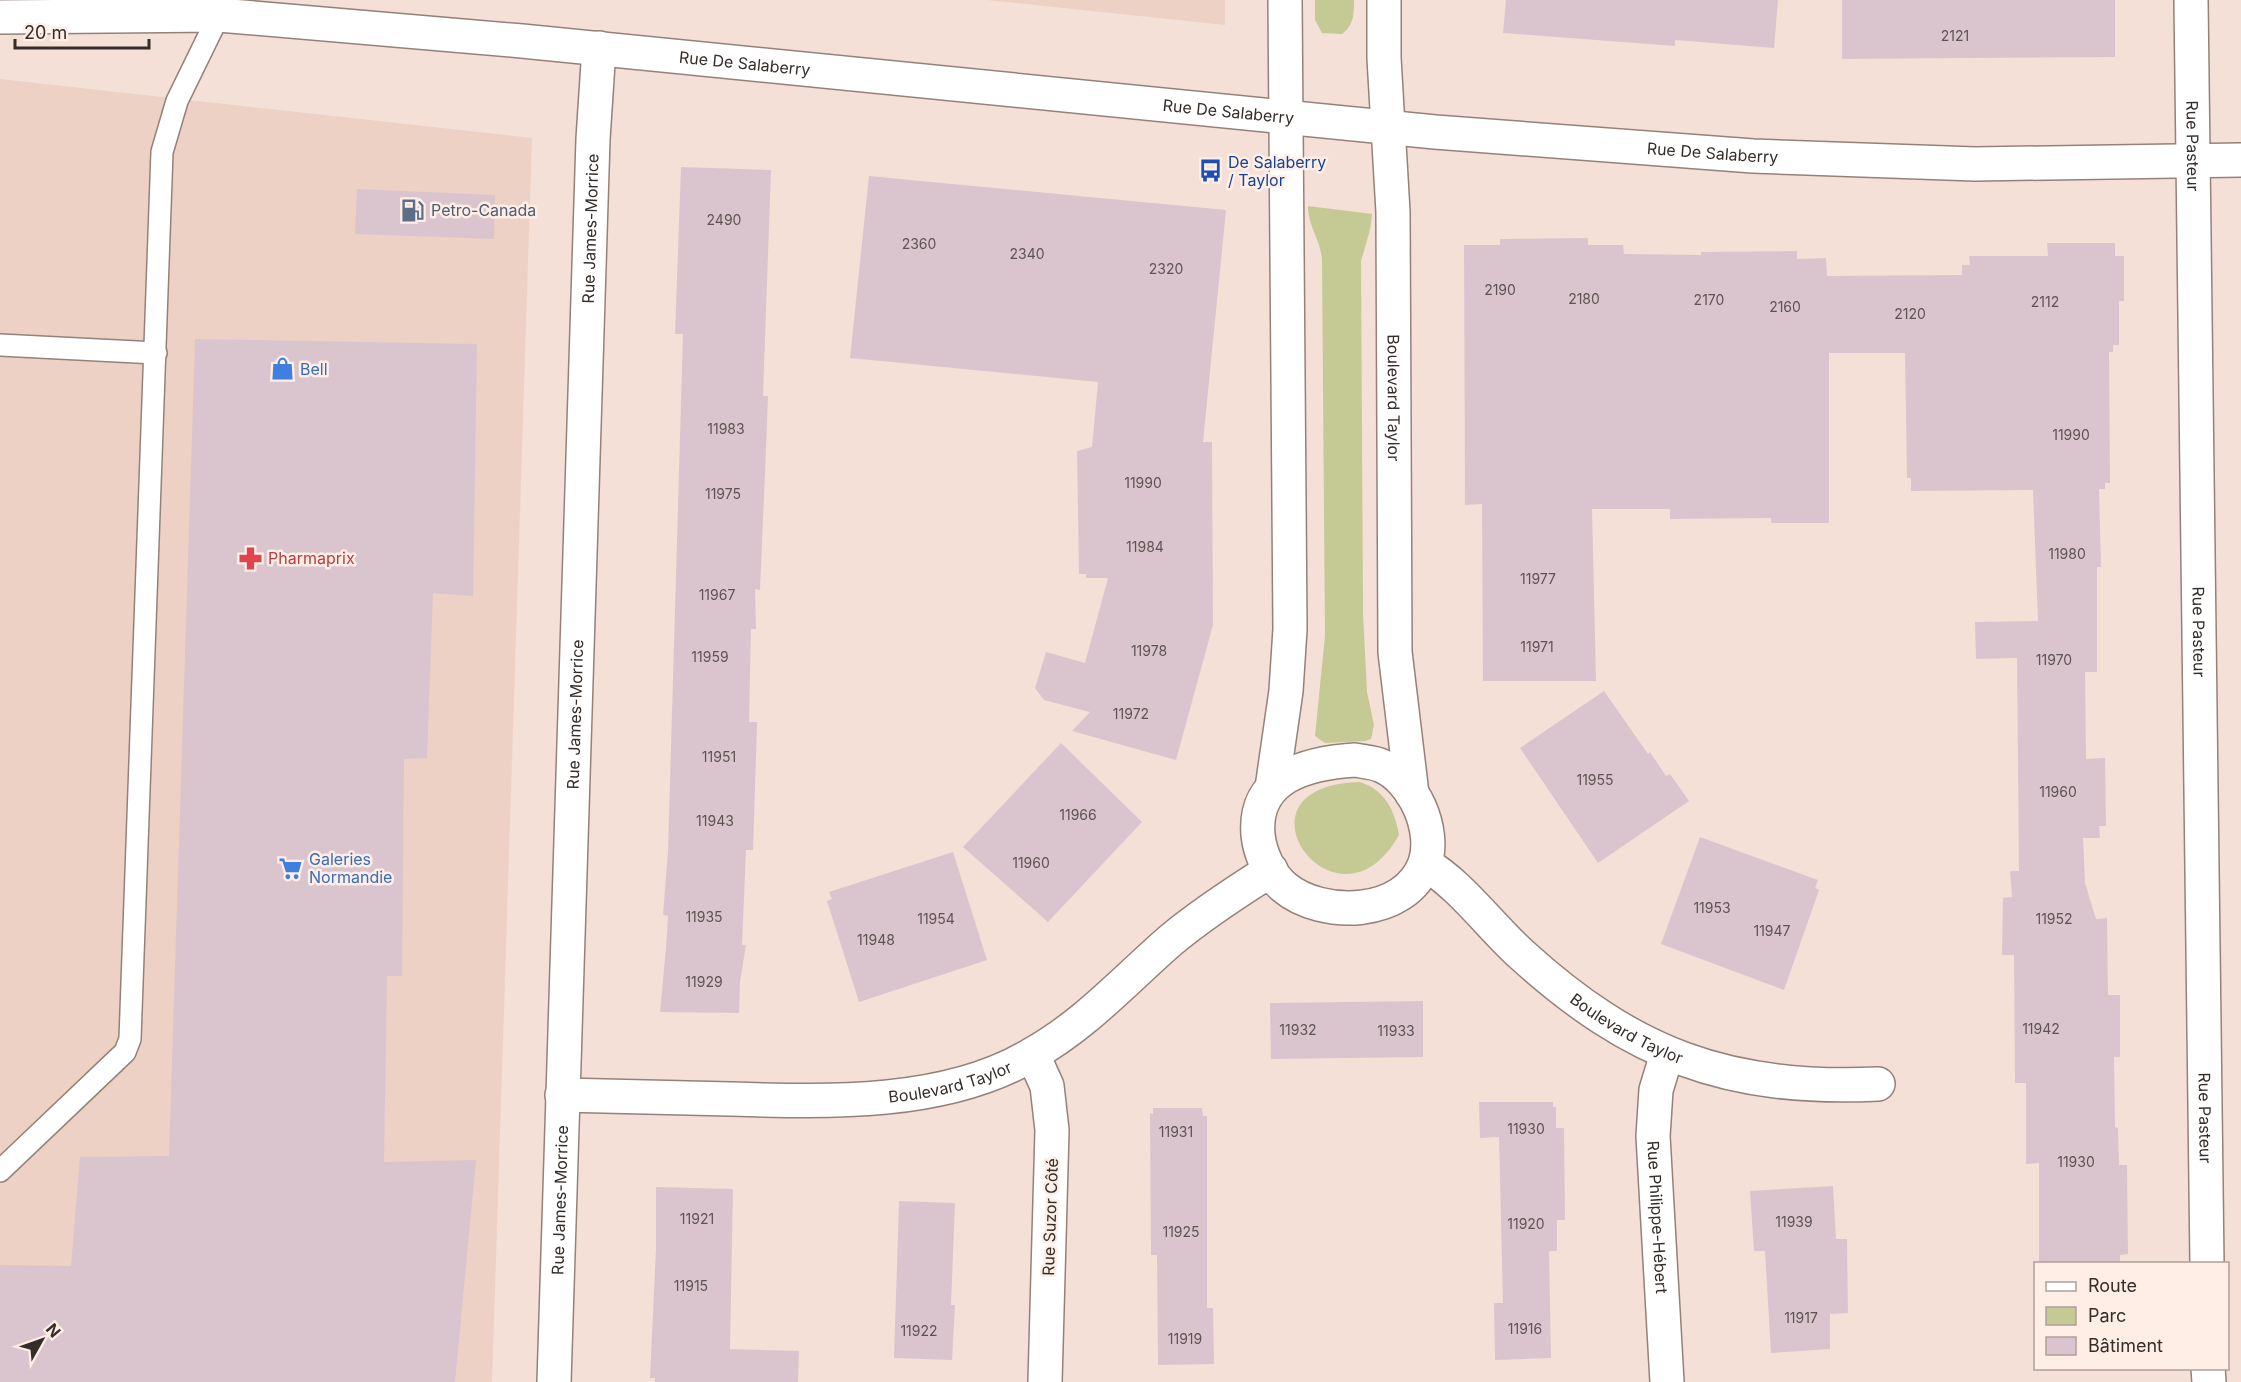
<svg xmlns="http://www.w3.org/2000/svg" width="2241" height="1382" font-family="Inter,sans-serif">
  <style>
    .built { fill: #edd1c4 }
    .green { fill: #c5c993 }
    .building { fill: #dac5ce }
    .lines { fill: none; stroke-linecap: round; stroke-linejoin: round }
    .service-casing { stroke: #948279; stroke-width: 24 }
    .minor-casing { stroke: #948279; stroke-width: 36 }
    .secondary-casing { stroke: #948279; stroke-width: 36 }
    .service { stroke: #fff; stroke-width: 21 }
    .minor { stroke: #fff; stroke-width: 33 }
    .secondary { stroke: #fff; stroke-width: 33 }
    .labels { text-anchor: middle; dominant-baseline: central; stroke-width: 5; stroke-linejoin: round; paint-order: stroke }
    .number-label { font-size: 14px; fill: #5e5352 }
    .street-label { font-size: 16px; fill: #342d29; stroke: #ffeee6 }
    .transit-label { font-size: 16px; fill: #164399; stroke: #ffeee6; text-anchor: start }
    .service-label { font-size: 16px; fill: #4e5e75; stroke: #ffeee6; text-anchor: start }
    .shop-label { font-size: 16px; fill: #366cbe; stroke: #ffeee6; text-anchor: start }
    .health-label { font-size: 16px; fill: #be3a42; stroke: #ffeee6; text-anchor: start }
  </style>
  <rect width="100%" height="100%" fill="#f4e0d6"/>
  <path class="built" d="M987 0H1225V25Z
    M0 79 532 138 492 1382H0Z"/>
  <path class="green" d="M1315 0H1354C1354 14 1354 25 1342 34L1322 33 1315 20Z
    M1308 206 1372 214 1370 230 1361 261 1363 614 1367 692 1374 725 1371 739 1365 741 1325 743 1315 736 1325 636 1322 260C1321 240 1308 227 1308 206Z
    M1360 782C1385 790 1395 811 1399 835 1337 946 1221 785 1360 782Z"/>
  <path class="building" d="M1506 0H1778L1774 48 1675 40V46L1503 33Z
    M1842 0H2115V57L1842 59Z
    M681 167 771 170 763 396H768L765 473 760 590 755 589 756 629H751L749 722H757V726L753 850H746L742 945H746L740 982 739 1013 660 1012 666 948 668 916 663 915 668 851 683 334H675Z
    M869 176 1226 210 1203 442H1212L1213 625 1176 760 1072 731 1090 712 1044 700 1035 688 1046 652 1085 663 1108 578H1086V574H1079L1077 451 1092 447 1098 382 850 358Z
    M357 189 495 195 494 239 355 234Z
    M1588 238V245H1623L1624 254 1701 255V252L1797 251V259L1826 258 1827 276 1962 275V265H1970L1969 256H2048L2047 243H2115V256H2124V301H2119V345H2113V352H2109L2110 483H2105V489H2099L2101 567H2097V672H2085L2086 759 2105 758 2106 826H2099L2100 838H2083L2085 883 2096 919 2107 918 2108 995H2120V1057H2114L2115 1127 2118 1128 2119 1165H2127L2128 1254 2120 1255V1263H2039V1163L2026 1164V1083H2015L2014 955H2002L2003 898 2012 897 2010 871H2019L2017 658 1976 659 1975 622 2038 621 2033 490 1911 491V478H1907L1905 353H1829V523H1771V518L1670 519V509H1592L1596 681H1483L1482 504 1465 505 1464 245H1500V239Z
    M195 339 477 344 473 596 433 593 427 758 404 759 402 976H387L384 1162 476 1160 455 1382H0V1265L71 1266 80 1157 169 1156Z
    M1604 691 1648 754 1650 752 1666 776 1670 774 1689 801 1598 863 1520 748Z
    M1061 743 1142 822 1048 922 963 847Z
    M1700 837 1818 880 1815 888 1819 890 1784 990 1661 944Z
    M953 852 987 960 859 1002 827 901 832 899 829 892Z
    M1423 1001V1057L1271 1059 1270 1003Z
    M1479 1102H1553V1107H1556V1128H1564L1565 1220H1557V1251H1549L1551 1358 1495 1360 1494 1303H1503L1499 1137 1480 1138Z
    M1153 1108H1202L1203 1116H1207V1308H1213L1214 1364 1158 1365 1157 1255H1151L1150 1113 1153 1114Z
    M1833 1186 1836 1239H1847L1848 1313 1830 1314V1349L1771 1353 1765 1251H1754L1750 1191Z
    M656 1187 733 1189 730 1349 799 1351 798 1382H655V1378H650L656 1249Z
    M899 1201 955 1203 951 1305H955L952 1360 894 1358Z"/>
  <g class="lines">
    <defs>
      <path id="service" d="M0 345 156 353
        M0 1171 125 1052 130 1039 162 152 177 101 219 15"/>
      <g id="minor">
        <path id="s1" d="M1384 0V58L1393 212 1395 652 1412 794"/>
        <path id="s2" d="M2191 0 2207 1264"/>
        <path d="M1355 760C1364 762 1374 762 1382 766 1414 780 1436 830 1425 863 1406 917 1322 919 1284 887 1270 875 1260 854 1258 835 1253 776 1308 763 1355 760Z"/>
        <path d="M1272 788 1286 691 1290 629 1285 0"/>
        <path id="s3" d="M1425 864C1460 884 1490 926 1521 954 1632 1055 1728 1091 1878 1084"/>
        <path id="s4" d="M1667 1054 1656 1090 1653 1136 1667 1382"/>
        <path d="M1033 1055 1047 1086 1052 1130 1045 1382"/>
        <path id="s5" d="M562 1095C618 1096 674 1098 730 1099 827 1102 945 1106 1031 1055 1085 1025 1125 980 1171 940 1202 914 1236 892 1271 870"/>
        <path d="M2208 1368 2209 1382"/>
        <path id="s6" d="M554 1382 593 139 599 48"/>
      </g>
      <g id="secondary">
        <path id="s7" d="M0 17 219 15 522 41 1435 132 1753 156 1975 164 2241 160"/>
      </g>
    </defs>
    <use href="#service" class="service-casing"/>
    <use href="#minor" class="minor-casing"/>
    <use href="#secondary" class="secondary-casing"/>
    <use href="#service" class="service"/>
    <use href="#minor" class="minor"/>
    <use href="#secondary" class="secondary"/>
  </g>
  <defs>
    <symbol id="bus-bare" viewBox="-9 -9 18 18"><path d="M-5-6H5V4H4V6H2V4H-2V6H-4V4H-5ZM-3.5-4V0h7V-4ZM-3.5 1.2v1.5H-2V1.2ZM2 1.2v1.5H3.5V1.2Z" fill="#1a4fb4" stroke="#ffeee6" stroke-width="2.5" paint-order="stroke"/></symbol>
    <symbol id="fuel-bare" viewBox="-9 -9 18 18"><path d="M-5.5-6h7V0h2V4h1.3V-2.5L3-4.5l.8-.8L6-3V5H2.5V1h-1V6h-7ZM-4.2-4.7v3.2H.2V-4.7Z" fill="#5c6f8a" stroke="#ffeee6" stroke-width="2.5" paint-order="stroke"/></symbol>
    <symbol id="shop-bare" viewBox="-9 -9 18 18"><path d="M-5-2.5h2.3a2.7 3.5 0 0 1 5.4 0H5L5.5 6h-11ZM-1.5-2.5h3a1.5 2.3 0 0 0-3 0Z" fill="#3f7fe0" stroke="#ffeee6" stroke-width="2.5" paint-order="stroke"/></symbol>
    <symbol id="pharmacy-bare" viewBox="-9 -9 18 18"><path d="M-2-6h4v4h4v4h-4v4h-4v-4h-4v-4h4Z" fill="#e0444e" stroke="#ffeee6" stroke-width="2.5" paint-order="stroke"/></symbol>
    <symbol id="supermarket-bare" viewBox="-9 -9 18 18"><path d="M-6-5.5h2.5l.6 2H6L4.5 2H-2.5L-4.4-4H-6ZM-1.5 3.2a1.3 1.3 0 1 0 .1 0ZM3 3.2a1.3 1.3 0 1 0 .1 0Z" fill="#3f7fe0" stroke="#ffeee6" stroke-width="2.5" paint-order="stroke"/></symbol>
  </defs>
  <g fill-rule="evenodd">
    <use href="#bus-bare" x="1194" y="154" width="33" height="33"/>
    <use href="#fuel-bare" x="396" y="194" width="33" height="33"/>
    <use href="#shop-bare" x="266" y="352" width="33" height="33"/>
    <use href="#pharmacy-bare" x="234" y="542" width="33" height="33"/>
    <use href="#supermarket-bare" x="274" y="852" width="33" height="33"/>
  </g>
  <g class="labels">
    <g class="number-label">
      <text x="1955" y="35">2121</text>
      <text x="724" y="219">2490</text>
      <text x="919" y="243">2360</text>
      <text x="1027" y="253">2340</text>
      <text x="1166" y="268">2320</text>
      <text x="1500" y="289">2190</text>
      <text x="1584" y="298">2180</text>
      <text x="1709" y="299">2170</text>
      <text x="2045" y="301">2112</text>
      <text x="1785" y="306">2160</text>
      <text x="1910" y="313">2120</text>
      <text x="726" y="428">11983</text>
      <text x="2071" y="434">11990</text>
      <text x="1143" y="482">11990</text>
      <text x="723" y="493">11975</text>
      <text x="1145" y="546">11984</text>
      <text x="2067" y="553">11980</text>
      <text x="1538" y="578">11977</text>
      <text x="717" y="594">11967</text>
      <text x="1537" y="646">11971</text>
      <text x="1149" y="650">11978</text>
      <text x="710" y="656">11959</text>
      <text x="2054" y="659">11970</text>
      <text x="1131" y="713">11972</text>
      <text x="719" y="756">11951</text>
      <text x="1595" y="779">11955</text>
      <text x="2058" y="791">11960</text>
      <text x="1078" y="814">11966</text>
      <text x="715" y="820">11943</text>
      <text x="1031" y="862">11960</text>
      <text x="1712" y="907">11953</text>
      <text x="704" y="916">11935</text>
      <text x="936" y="918">11954</text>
      <text x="2054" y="918">11952</text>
      <text x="1772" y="930">11947</text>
      <text x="876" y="939">11948</text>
      <text x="704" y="981">11929</text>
      <text x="2041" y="1028">11942</text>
      <text x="1298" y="1029">11932</text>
      <text x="1396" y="1030">11933</text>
      <text x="1526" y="1128">11930</text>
      <text x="1176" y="1131">11931</text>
      <text x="2076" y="1161">11930</text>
      <text x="697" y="1218">11921</text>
      <text x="1794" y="1221">11939</text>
      <text x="1526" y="1223">11920</text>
      <text x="1181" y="1231">11925</text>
      <text x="691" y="1285">11915</text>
      <text x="1801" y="1317">11917</text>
      <text x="1525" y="1328">11916</text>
      <text x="919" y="1330">11922</text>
      <text x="1185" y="1338">11919</text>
    </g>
    <g class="street-label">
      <text stroke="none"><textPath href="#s7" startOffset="747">Rue De Salaberry</textPath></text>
      <text stroke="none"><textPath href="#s7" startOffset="1233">Rue De Salaberry</textPath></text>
      <text stroke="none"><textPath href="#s2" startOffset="146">Rue Pasteur</textPath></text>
      <text stroke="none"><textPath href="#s7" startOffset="1719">Rue De Salaberry</textPath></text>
      <text stroke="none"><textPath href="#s6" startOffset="1154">Rue James-Morrice</textPath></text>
      <text stroke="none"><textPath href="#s1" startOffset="398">Boulevard Taylor</textPath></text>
      <text stroke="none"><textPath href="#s2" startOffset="632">Rue Pasteur</textPath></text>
      <text stroke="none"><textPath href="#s6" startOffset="668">Rue James-Morrice</textPath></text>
      <text stroke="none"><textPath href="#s3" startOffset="262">Boulevard Taylor</textPath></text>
      <text stroke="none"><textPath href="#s5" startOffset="390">Boulevard Taylor</textPath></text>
      <text stroke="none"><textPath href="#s2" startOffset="1118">Rue Pasteur</textPath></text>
      <text stroke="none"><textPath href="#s6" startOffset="182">Rue James-Morrice</textPath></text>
      <text transform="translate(1050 1217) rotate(-88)">Rue Suzor Côté</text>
      <text stroke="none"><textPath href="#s4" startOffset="165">Rue Philippe-Hébert</textPath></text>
    </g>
    <g class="transit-label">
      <text x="1228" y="162">De Salaberry<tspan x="1228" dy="18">/ Taylor</tspan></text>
    </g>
    <g class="service-label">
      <text x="431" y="210">Petro-Canada</text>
    </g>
    <g class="shop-label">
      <text x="300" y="369">Bell</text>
      <text x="309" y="859">Galeries<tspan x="309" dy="18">Normandie</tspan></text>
    </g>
    <g class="health-label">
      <text x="268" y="558">Pharmaprix</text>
    </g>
  </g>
  <rect x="2034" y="1262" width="195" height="108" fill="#ffeee6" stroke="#aea19a" stroke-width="1.5"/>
  <rect x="2046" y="1282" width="30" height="9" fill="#ffffff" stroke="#aea19a" stroke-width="1.5"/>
  <text x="2088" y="1292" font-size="18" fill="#342d29">Route</text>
  <rect x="2046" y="1307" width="30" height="18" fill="#c5c993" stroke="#aea19a" stroke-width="1.5"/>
  <text x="2088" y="1322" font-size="18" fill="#342d29">Parc</text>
  <rect x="2046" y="1337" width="30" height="18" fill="#dac5ce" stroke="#aea19a" stroke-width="1.5"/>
  <text x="2088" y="1352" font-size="18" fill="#342d29">Bâtiment</text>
  <g transform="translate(42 1340) rotate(50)" stroke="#ffeee6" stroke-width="4.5" paint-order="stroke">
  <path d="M0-4.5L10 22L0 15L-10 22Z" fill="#342d29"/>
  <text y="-9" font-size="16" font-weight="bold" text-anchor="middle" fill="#342d29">N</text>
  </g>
  <path d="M15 39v9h134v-9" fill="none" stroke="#342d29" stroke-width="3"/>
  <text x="24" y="39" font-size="18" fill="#342d29" stroke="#ffeee6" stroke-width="4.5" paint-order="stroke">20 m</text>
</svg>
